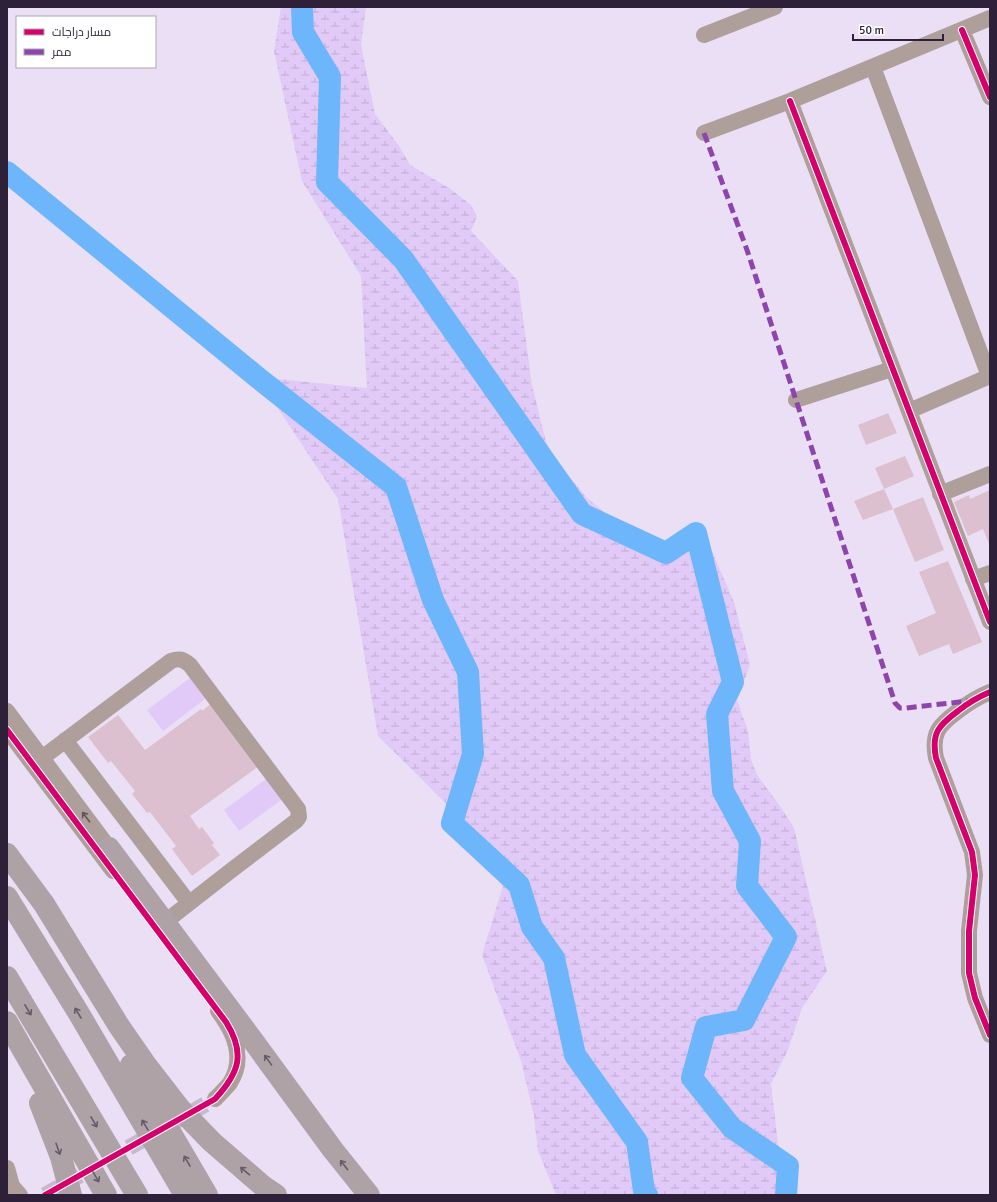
<svg xmlns="http://www.w3.org/2000/svg" width="997" height="1202" font-family="Signika,Cairo,sans-serif">
  <style>
    .wetland { fill: url(#wetland-marsh) }
    .park { fill: #e1caf7 }
    .lines { fill: none; stroke-linecap: round; stroke-linejoin: round }
    .river { stroke: #6eb6fb; stroke-width: 22 }
    .building { fill: #ddc0cf }
    .minor-tunnel { stroke: #c4b9cf; stroke-width: 16; stroke-dasharray: 16 8; stroke-linecap: butt }
    .minor { stroke: #ae9f9b; stroke-width: 16 }
    .highway { stroke: #aea2a7; stroke-width: 22 }
    .quiet { stroke: #8e44ad; stroke-width: 5; stroke-dasharray: 10 5; stroke-linecap: butt }
    .cycleway-casing { stroke: #fff; stroke-width: 8 }
    .cycleway { stroke: #d6006c; stroke-width: 6 }
    .oneway { stroke: #615360 }
    .oneway2 { stroke: #675a6a }
  </style>
  <defs>
    <pattern id="wetland-marsh" width="20" height="14" patternUnits="userSpaceOnUse"><rect width="20" height="14" fill="#e1caf7"/><path d="M1 5h8M5 5V1M11 12h8M15 12V8" fill="none" stroke="#c1add4"/></pattern>
  </defs>
  <rect width="100%" height="100%" fill="#eadff5"/>
  <path class="wetland" d="M281 7H366L361 45 375 114 399 146 410 165 449 188 471 205 477 216 471 231 518 281 532 385 548 450 586 497 644 545 708 542 734 602 750 665 737 700 748 731 751 759 757 775 780 806 794 828 827 971 802 1008 788 1050 771 1084 778 1144 790 1195H556L538 1151 534 1116 521 1061 482 955 509 866 378 736 338 499 257 377 367 388 361 276 302 181 274 51Z"/>
  <path class="park" d="M190 678 205 699 163 731 147 710Z
    M266 779 281 800 239 831 224 810Z"/>
  <g class="lines">
    <path class="river" d="M302 7 303 32 330 77 327 182 403 259 582 514 666 553 696 533 733 682 717 714 723 791 750 841 747 886 786 937 744 1020 706 1027 692 1078 732 1128 788 1166 786 1195
      M7 172 257 377 396 487 433 600 468 672 473 754 452 823 519 885 532 927 554 958 575 1055 637 1142 644 1191 647 1195"/>
  </g>
  <path class="building" d="M888 413 897 433 866 445 858 425Z
    M905 456 914 476 884 489 875 468Z
    M884 489 893 509 863 520 854 501Z
    M990 490V546L983 529 968 536 954 502 969 495 970 499Z
    M923 497 944 550 915 562 893 509Z
    M948 561 982 642 953 654 949 644 919 656 906 626 936 613 919 572Z
    M212 703 259 766 190 816 199 829 202 827 214 843 212 845 220 855 192 876 172 849 176 846 150 812 147 813 132 794 135 791 111 761 108 763 88 737 118 715 145 750 201 709 202 711Z"/>
  <g class="lines">
    <path class="minor-tunnel" d="M45 1195 215 1099"/>
    <path class="minor" d="M962 30 990 97
      M704 35 775 7
      M873 67 989 376
      M790 101 990 622
      M704 133 790 101 990 18
      M796 400 892 369
      M909 411 990 376
      M940 494 990 474
      M973 579 990 573
      M990 692C978 697 968 703 958 711 939 725 931 733 936 758L972 852 975 875 969 931V973L975 998 990 1035
      M7 711 109 848
      M7 730 113 871
      M65 740 189 903
      M42 758 171 661C179 658 183 659 190 665L298 809 299 817 296 821 233 869 165 922
      M215 1099C220 1094 226 1088 230 1083 246 1058 234 1032 218 1011
      M7 1168 12 1186 20 1195"/>
    <path class="highway" d="M109 848 254 1042 333 1150 369 1195
      M7 854 44 904 119 1026 146 1065 180 1109 212 1142 264 1187 276 1195
      M7 897 78 1012 185 1195
      M7 977 137 1195
      M7 1022 106 1195
      M131 1065 207 1195
      M40 1103 61 1157 71 1195"/>
    <path class="quiet" d="M704 133 747 250 895 703 900 708H906L968 701"/>
    <defs>
      <path id="cycleway" d="M962 30 990 97
        M790 101 990 622
        M990 692C978 697 968 703 958 711 939 725 931 733 936 758L972 852 975 875 969 931V973L975 998 990 1035
        M7 730 226 1022C246 1054 239 1073 215 1099L45 1195"/>
    </defs>
    <use href="#cycleway" class="cycleway-casing"/>
    <use href="#cycleway" class="cycleway"/>
  </g>
  <defs><path id="oneway-shaft" d="M-6 0H5M1.5-3L5.5 0L1.5 3" fill="none" stroke-width="1.6" stroke-linecap="round" stroke-linejoin="round"/></defs>
  <use class="oneway" href="#oneway-shaft" transform="translate(86 817) rotate(-127)"/>
  <g class="oneway2">
    <use href="#oneway-shaft" transform="translate(28 1010) rotate(58)"/>
    <use href="#oneway-shaft" transform="translate(78 1013) rotate(-121)"/>
    <use href="#oneway-shaft" transform="translate(268 1060) rotate(-126)"/>
    <use href="#oneway-shaft" transform="translate(94 1122) rotate(59)"/>
    <use href="#oneway-shaft" transform="translate(145 1125) rotate(-121)"/>
    <use href="#oneway-shaft" transform="translate(58 1149) rotate(71)"/>
    <use href="#oneway-shaft" transform="translate(187 1161) rotate(-120)"/>
    <use href="#oneway-shaft" transform="translate(344 1165) rotate(-128)"/>
    <use href="#oneway-shaft" transform="translate(245 1171) rotate(-140)"/>
    <use href="#oneway-shaft" transform="translate(96 1177) rotate(60)"/>
  </g>
  <rect width="997" height="1202" fill="none" stroke="#2d2038" stroke-width="16"/>
  <rect x="16" y="16" width="140" height="52" fill="#ffffff" stroke="#aba6af"/>
  <rect x="24" y="29" width="20" height="6" fill="#d6006c" stroke="#aba6af"/>
  <text x="52" y="36" font-size="12" fill="#2d2038">مسار دراجات</text>
  <rect x="24" y="49" width="20" height="6" fill="#8e44ad" stroke="#aba6af"/>
  <text x="52" y="56" font-size="12" fill="#2d2038">ممر</text>
  <path d="M853 34v6h90v-6" fill="none" stroke="#2d2038" stroke-width="2"/>
  <text x="859" y="34" font-size="12" fill="#2d2038" stroke="#ffffff" stroke-width="3" paint-order="stroke">50 m</text>
</svg>
